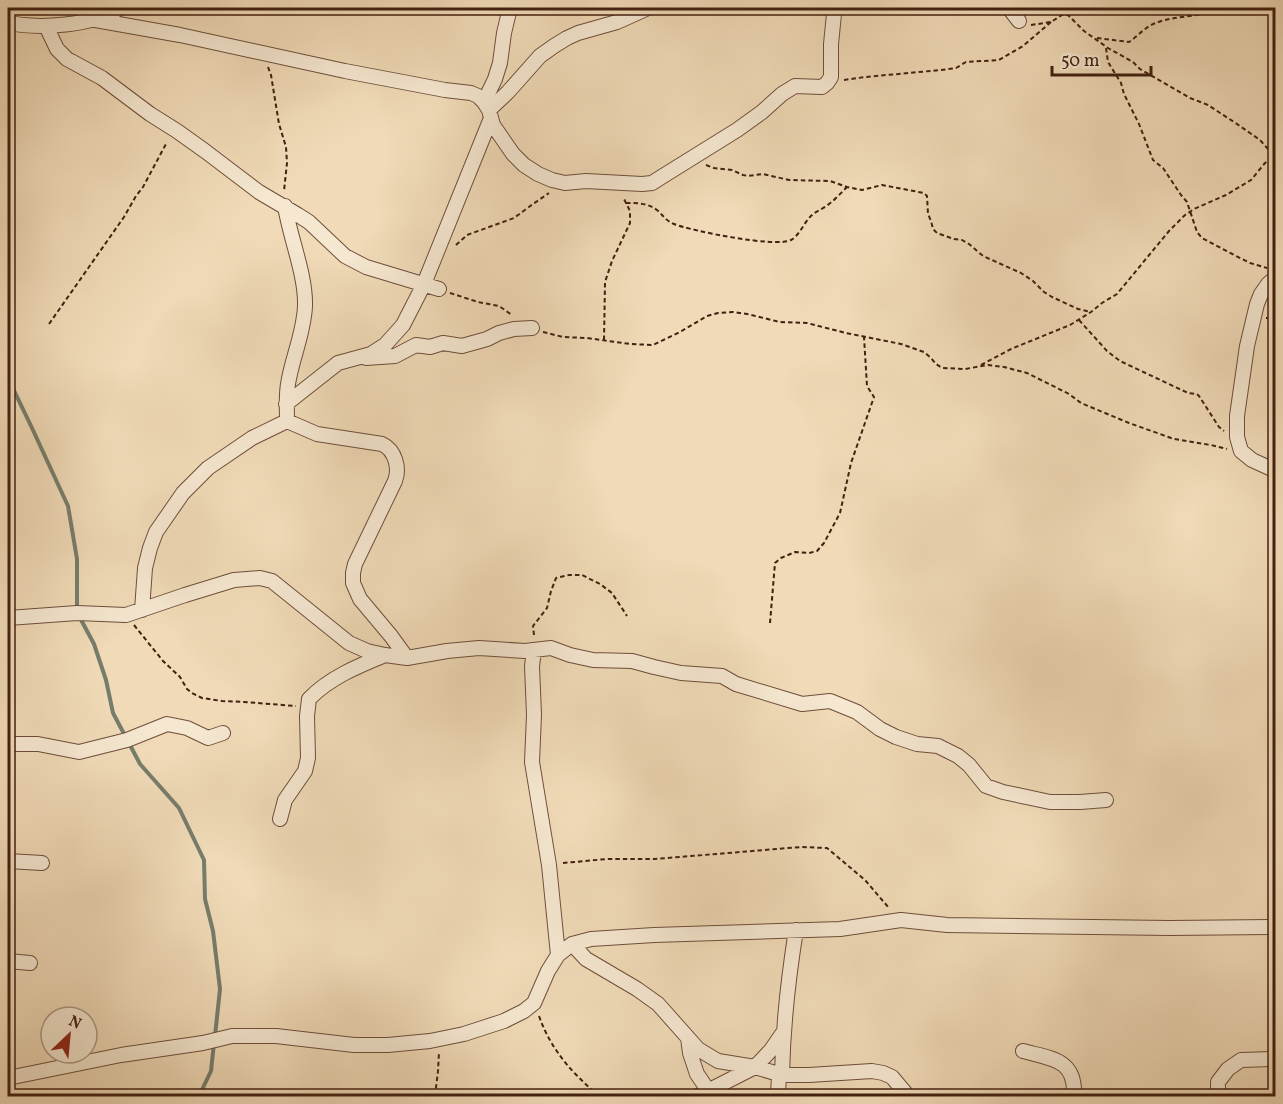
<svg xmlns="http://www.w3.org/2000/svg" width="1283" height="1104" font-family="Vollkorn,serif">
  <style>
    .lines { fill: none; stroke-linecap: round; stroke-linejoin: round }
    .stream { stroke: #777d6c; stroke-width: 4 }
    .minor-casing { stroke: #6e4e3a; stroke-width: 16 }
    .path { stroke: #422011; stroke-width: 2; stroke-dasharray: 4.5 3; stroke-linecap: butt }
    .minor { stroke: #f5e7d0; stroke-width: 14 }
  </style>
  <rect width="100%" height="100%" fill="#f0dab7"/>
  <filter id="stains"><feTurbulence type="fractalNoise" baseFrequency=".00333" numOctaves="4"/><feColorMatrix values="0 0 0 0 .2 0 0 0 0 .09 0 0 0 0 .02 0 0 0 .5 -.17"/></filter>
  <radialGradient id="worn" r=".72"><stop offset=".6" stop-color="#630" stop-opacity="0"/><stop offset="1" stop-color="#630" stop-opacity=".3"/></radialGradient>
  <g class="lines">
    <path class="stream" d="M8 378 32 428 68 506 77 559V609
      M79 616 94 644 106 680 113 713 140 764 179 808 204 860 205 899 213 931 220 989 215 1036
      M199 1096 211 1071 214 1043"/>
    <defs>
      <path id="minor" d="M1009 8 1019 21
        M90 19 180 35 345 71 445 90 471 93 478 96 484 102 489 110 493 125 513 154 524 165 538 174 552 180 565 183 586 181 642 184 652 183 663 176 737 130 762 112 782 94 795 86 822 87 827 83 831 77V44L834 14 837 8
        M8 23C40 29 92 26 120 8
        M46 26 57 49 67 59 102 78 150 114 177 131 205 151 259 192 298 215 309 222 345 256 366 267 439 289
        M484 102 495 79 500 63 504 33 510 8
        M489 110 508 92 540 56 554 46 567 38 578 33 617 22 648 8
        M285 206C290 238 306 275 305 306 304 333 292 358 288 384 286 396 287 408 287 421L317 434 382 444C395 450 400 468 395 481L355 564 353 573V583L360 599 391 636 407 658
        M1276 277 1268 284 1261 294 1257 304 1247 346 1237 416V437L1241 451 1252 460 1276 471
        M366 358 395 356 416 345 430 347 443 343 462 346 487 339 499 333 514 329 532 328
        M286 404 338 363 371 354 385 345 403 325 424 284 491 118
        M142 610 145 568 150 548 156 532 183 493 208 468 252 438 287 421
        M8 618 77 613 126 615 185 595 234 580 260 578 272 581 349 643 367 651 385 655 407 658 447 651 479 648 525 651 551 648 570 655 593 660 632 661 654 667 681 673 722 676 736 684 802 704 830 701 857 712 880 729 896 737 917 744 938 746 958 756 969 765 986 786 1003 792 1050 802H1080L1106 800
        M534 650 532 666 534 715 532 762 549 865 558 955
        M8 744H38L79 752 127 740 167 724 187 728 208 738 223 733
        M280 819 285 800 305 771 308 758 307 716 309 699C329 678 358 666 385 655
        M8 861 42 863
        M572 944 586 959 637 989 658 1004 698 1049 718 1061 755 1067 782 1075H809L872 1071 883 1073 892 1077 908 1096
        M8 961 30 963
        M688 1038 690 1053 697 1074 712 1096
        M1023 1051C1052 1059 1076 1059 1074 1096
        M782 1075C783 1025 788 980 796 930
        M8 1078 121 1055 203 1043 232 1036H276L354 1045H388L430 1041 464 1034 504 1021 524 1011 534 1003 548 971 558 955 572 944 591 939 654 935 840 929 901 920 947 925 1169 928 1276 927
        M698 1096 755 1067 771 1050 782 1034
        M778 1096 779 1074
        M1218 1096V1082L1228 1069 1241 1060 1276 1059"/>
    </defs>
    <use href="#minor" class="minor-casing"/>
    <path class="path" d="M1031 25 1051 22 1062 15H1068L1084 31 1108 48 1133 62 1140 69 1190 98 1208 105 1237 124 1260 140 1276 158
      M1097 38 1129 42C1138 36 1146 26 1156 23 1174 15 1207 17 1221 8
      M1106 48 1108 62 1121 83 1124 94 1139 124 1153 160 1163 168 1181 195 1187 202 1197 232 1202 238 1236 256 1250 263 1267 268
      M268 67 271 75 279 124 286 147 287 163 284 191
      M844 80 865 77 941 70 956 68 966 62 999 60 1023 46 1051 22
      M706 165 714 168 732 170 743 175 748 176 763 174 789 180 830 181 847 187 862 190 882 185 924 193 927 196 928 214 931 221 933 229 937 233 954 239 962 240 969 244 983 256 1021 273 1033 281 1044 292 1052 297 1078 309 1091 312
      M626 203C637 203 648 203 657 210 663 215 666 221 674 224 692 231 776 248 791 240 800 235 804 222 812 215 815 212 819 211 823 208 832 203 840 194 847 187
      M456 245 467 235 514 218 533 204 549 193
      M450 293 478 302 499 306 512 315
      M1266 318H1276
      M1079 320 1107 351 1120 361 1188 393 1197 394 1199 396 1219 427 1224 431
      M49 324 124 217 136 196 143 187 167 142
      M543 332 563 337 587 338 630 344 653 345 680 332 707 316 718 313 733 312 747 314 780 322 807 323 846 333 901 344 924 352 931 358 936 364 942 368 965 369 988 365 1004 367 1027 373 1069 394 1081 403 1129 423 1174 439 1211 445 1227 449
      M604 340 605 282 612 261 630 223V211L623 197
      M981 365 1011 349 1070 325 1091 312 1102 303 1117 294 1169 231 1185 215 1194 209 1226 195 1251 180 1265 163 1274 157
      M770 623 775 563 781 558 795 552 809 553 817 551 824 543 840 513 851 463 874 397 867 386 864 337
      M134 625 163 661 180 677 187 689 192 693 202 698 222 701 244 702 296 706
      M534 635 533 626 547 608 551 591 556 578 569 575H582L600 584 612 593 627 616
      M563 863 607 859H655L801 847 827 848 865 880 889 908
      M539 1016C551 1050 572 1073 599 1096
      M435 1096 438 1071 439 1052"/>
    <use href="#minor" class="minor"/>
  </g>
  <rect width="1283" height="1104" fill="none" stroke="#f0dab7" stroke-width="30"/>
  <rect x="9" y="9" width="1265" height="1086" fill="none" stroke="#422011" stroke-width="3"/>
  <rect x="15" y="15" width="1253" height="1074" fill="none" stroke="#422011" stroke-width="1.5"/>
  <g transform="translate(69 1035) rotate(26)"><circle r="28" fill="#f5e7d0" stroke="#ad9784" stroke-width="1.5"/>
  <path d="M0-4.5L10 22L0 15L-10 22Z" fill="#8f2418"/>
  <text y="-9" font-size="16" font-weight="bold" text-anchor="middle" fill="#422011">N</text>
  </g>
  <path d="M1052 66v9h99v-9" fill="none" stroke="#422011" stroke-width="3"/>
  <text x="1061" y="66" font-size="18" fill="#422011" stroke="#f5e7d0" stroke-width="4.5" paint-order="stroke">50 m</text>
  <rect width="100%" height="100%" filter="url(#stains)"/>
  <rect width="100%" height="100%" fill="url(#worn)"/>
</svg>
